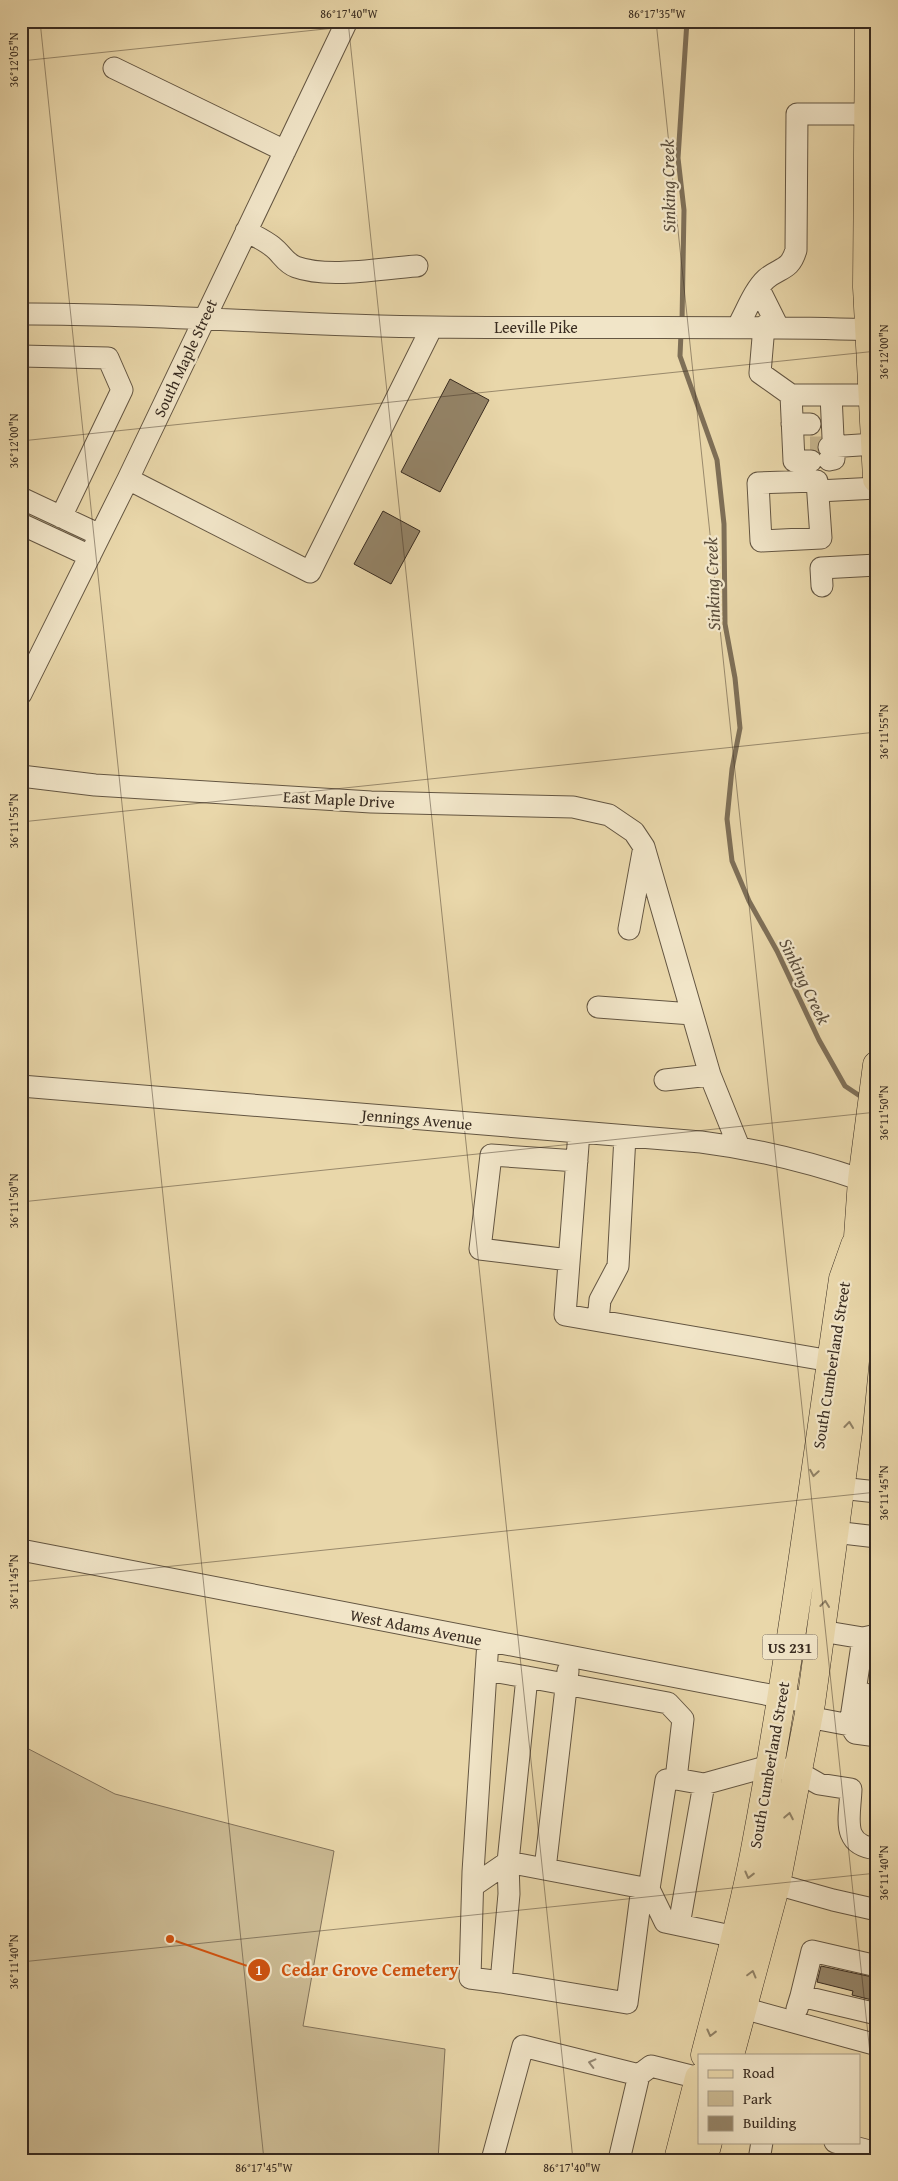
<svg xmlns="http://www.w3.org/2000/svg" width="898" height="2181" font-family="'Gentium Book Plus',serif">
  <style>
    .green { fill: #cbba93; stroke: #82725a }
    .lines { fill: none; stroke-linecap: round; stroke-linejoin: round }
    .stream { stroke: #7e6f57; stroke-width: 5 }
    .building { fill: #948468; stroke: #382b20 }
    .minor-tunnel { stroke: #c6b58e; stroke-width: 21; stroke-dasharray: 21 11; stroke-linecap: butt }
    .minor-casing { stroke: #645642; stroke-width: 23 }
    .major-casing { stroke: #382b20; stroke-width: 29 }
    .minor { stroke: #f1e5c8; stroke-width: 21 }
    .major { stroke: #e9d7aa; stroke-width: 28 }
    .oneway { stroke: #908165 }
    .oneway2 { stroke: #948874 }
    .ticks { fill: none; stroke: #382b20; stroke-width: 1; stroke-opacity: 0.45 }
    .labels { text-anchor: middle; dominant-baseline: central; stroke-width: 4.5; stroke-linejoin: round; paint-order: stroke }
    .shield { fill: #f1e5c8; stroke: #706352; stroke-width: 1 }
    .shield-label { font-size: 15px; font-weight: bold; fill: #382b20 }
    .street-label { font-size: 16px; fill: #382b20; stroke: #f1e5c8 }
    .water-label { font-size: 18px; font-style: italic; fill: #5b4d3b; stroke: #f1e5c8 }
    .leader { fill: none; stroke: #ce520f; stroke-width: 2 }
    .callout-dot { fill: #ce520f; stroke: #f1e5c8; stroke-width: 2 }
    .mark-label { font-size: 15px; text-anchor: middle; font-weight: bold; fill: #fff }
    .callout-label { font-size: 18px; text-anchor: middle; font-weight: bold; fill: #ce520f; stroke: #f1e5c8; stroke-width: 4.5; stroke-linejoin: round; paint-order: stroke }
    .neatline { fill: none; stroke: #382b20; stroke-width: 2 }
    .ticks-label { font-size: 12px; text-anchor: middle; fill: #382b20 }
  </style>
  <rect width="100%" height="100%" fill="#e9d7aa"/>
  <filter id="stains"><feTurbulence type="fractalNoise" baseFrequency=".004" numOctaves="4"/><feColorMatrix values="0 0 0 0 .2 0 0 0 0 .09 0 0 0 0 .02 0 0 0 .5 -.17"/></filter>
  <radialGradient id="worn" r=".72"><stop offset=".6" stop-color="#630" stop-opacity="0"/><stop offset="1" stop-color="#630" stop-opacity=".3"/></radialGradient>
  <path class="green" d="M21 1745 115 1794 334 1851 303 2026 445 2049 438 2160H21Z"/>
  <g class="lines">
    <path class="stream" d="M682 322 684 210 678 158 687 21
      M681 333 680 356 717 460 724 524 725 624 735 678 740 728 732 769 727 819 732 861 749 901 777 951 819 1040 845 1086 863 1098"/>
  </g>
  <path class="building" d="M450 379 489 400 440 492 401 472Z
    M383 511 420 531 391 584 354 564Z
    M821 1966 877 1978V1996L873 1995 872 2000 852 1995 853 1991 817 1982Z"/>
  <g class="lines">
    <path class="minor-tunnel" d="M810 447H829"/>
    <defs>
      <path id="minor" d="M114 68 285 151
        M246 231C255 236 266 241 273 247 282 254 285 263 296 267 329 279 382 268 417 266
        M759 289 778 327
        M21 314C159 313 296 326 434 327 582 329 729 325 877 330
        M738 326C746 312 754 290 766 279 780 267 790 271 796 250L797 114H868
        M764 326 760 373 791 395H872
        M21 356 108 358 122 390 61 517
        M791 395 794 461H811
        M792 424H810
        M829 447 875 444
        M829 460 834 459 831 395
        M128 479 310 572 432 327
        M817 481 821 538 761 541 758 483Z
        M818 491 877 488
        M21 498 100 535
        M21 524 90 556
        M822 586 821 568 877 565
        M21 694 128 479 347 21
        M21 776 95 785 371 802 573 807 609 815 634 832 644 847 710 1075
        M629 929 643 852
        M598 1007 692 1014
        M665 1080 710 1075 739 1147
        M21 1086 701 1142C757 1149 809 1162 862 1180
        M579 1132 565 1315 831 1361
        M569 1260 480 1249 491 1155 577 1161
        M598 1320 600 1300 618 1266 625 1136
        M840 1488 877 1492
        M834 1532 877 1537
        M21 1550 811 1703
        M821 1631 863 1638 877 1635
        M863 1638 850 1725 855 1733 877 1736
        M488 1641 473 1872 470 1978 501 1982 509 1894 508 1862
        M486 1670 527 1677
        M863 1693 860 1715 877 1721
        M808 1717 850 1725
        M545 1869 568 1671
        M776 1884 833 1900 877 1910
        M473 1886 508 1862
        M649 1889 666 1780 676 1779
        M679 1925 704 1784
        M750 1940 665 1922 649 1889 508 1862 527 1677 668 1703 683 1719 676 1779 704 1784 769 1766 798 1772 819 1784 851 1789C850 1818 840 1845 877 1849
        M501 1982 627 2003 642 1887
        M801 1996 812 1951 877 1966
        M728 2004 877 2045
        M797 2009 801 1996 877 2014
        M835 2142 877 2153
        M492 2160 523 2046 639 2075
        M619 2160 639 2075 651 2066 699 2078
        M759 2160 762 2142"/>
      <path id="major" d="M869 21 867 287 877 479
        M705 2055C722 1989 741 1922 754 1855 790 1664 815 1471 843 1279L855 1245
        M730 2055 776 1884 811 1703 848 1432 862 1290 858 1237 862 1180 877 1065
        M678 2160 699 2078
        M703 2160 708 2142"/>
    </defs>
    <use href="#minor" class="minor-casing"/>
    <use href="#major" class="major-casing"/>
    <use href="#minor" class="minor"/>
    <use href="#major" class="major"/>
  </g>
  <defs><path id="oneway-chevron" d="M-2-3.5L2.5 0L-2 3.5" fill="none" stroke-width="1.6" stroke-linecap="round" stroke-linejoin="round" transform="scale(1.25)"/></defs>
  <g class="oneway">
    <use href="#oneway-chevron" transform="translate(849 1425) rotate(-84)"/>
    <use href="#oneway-chevron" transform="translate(814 1473) rotate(99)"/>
    <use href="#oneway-chevron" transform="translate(825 1604) rotate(-83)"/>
    <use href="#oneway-chevron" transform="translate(789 1816) rotate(-79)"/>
    <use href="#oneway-chevron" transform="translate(749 1875) rotate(104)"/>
    <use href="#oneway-chevron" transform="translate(752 1974) rotate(-75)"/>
    <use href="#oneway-chevron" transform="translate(711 2033) rotate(104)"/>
  </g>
  <use class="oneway2" href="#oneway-chevron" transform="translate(592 2063) rotate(-166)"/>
  <path class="ticks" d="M40 21 264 2160M348 21 573 2160M656 21 877 2120M21 61 401 21M21 441 877 351M21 822 877 732M21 1202 877 1112M21 1582 877 1492M21 1962 877 1873"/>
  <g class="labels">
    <rect class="shield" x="762.5" y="1634.5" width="55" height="25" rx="4"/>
    <g class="shield-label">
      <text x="790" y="1647">US 231</text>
    </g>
    <g class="street-label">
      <text x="536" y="327">Leeville Pike</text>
      <text transform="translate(185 358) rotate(-65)">South Maple Street</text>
      <text transform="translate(339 799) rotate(3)">East Maple Drive</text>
      <text transform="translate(417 1119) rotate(5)">Jennings Avenue</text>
      <text transform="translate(831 1365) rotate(-81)">South Cumberland Street</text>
      <text transform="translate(416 1627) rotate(11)">West Adams Avenue</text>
      <text transform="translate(769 1765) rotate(-80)">South Cumberland Street</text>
    </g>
    <g class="water-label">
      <text transform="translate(668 186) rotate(-91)">Sinking Creek</text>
      <text transform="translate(712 584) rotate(-92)">Sinking Creek</text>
      <text transform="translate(805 981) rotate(64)">Sinking Creek</text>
    </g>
  </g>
  <path class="leader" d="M170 1939L259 1970"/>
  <g class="callout-dot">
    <circle cx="170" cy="1939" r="5"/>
    <circle cx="259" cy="1970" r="12"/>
  </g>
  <g class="mark-label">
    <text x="259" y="1975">1</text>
  </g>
  <g class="callout-label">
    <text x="370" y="1976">Cedar Grove Cemetery</text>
  </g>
  <rect width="898" height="2181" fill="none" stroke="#e9d7aa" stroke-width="55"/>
  <rect x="698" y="2054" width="162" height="90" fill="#f1e5c8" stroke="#a79b85"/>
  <rect x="708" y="2070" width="25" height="8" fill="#e9d7aa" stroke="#a79b85"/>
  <text x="743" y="2078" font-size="15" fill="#382b20">Road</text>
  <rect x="708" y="2091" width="25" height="15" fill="#cbba93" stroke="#a79b85"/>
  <text x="743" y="2104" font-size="15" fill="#382b20">Park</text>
  <rect x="708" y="2116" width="25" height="15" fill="#948468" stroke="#a79b85"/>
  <text x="743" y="2128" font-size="15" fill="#382b20">Building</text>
  <rect x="28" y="28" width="842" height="2126" class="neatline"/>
  <g class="ticks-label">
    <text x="349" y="18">86°17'40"W</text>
    <text x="657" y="18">86°17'35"W</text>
    <text transform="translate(14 60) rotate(-90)" y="4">36°12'05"N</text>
    <text transform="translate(884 352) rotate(-90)" y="4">36°12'00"N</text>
    <text transform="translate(14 441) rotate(-90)" y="4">36°12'00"N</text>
    <text transform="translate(884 732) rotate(-90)" y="4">36°11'55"N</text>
    <text transform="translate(14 821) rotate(-90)" y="4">36°11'55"N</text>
    <text transform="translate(884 1113) rotate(-90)" y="4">36°11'50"N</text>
    <text transform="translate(14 1201) rotate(-90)" y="4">36°11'50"N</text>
    <text transform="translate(884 1493) rotate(-90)" y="4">36°11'45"N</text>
    <text transform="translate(14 1582) rotate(-90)" y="4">36°11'45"N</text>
    <text transform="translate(884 1873) rotate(-90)" y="4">36°11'40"N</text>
    <text transform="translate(14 1962) rotate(-90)" y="4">36°11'40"N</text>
    <text x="264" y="2172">86°17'45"W</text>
    <text x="572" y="2172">86°17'40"W</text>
  </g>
  <rect width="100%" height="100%" filter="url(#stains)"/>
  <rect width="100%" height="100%" fill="url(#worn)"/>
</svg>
